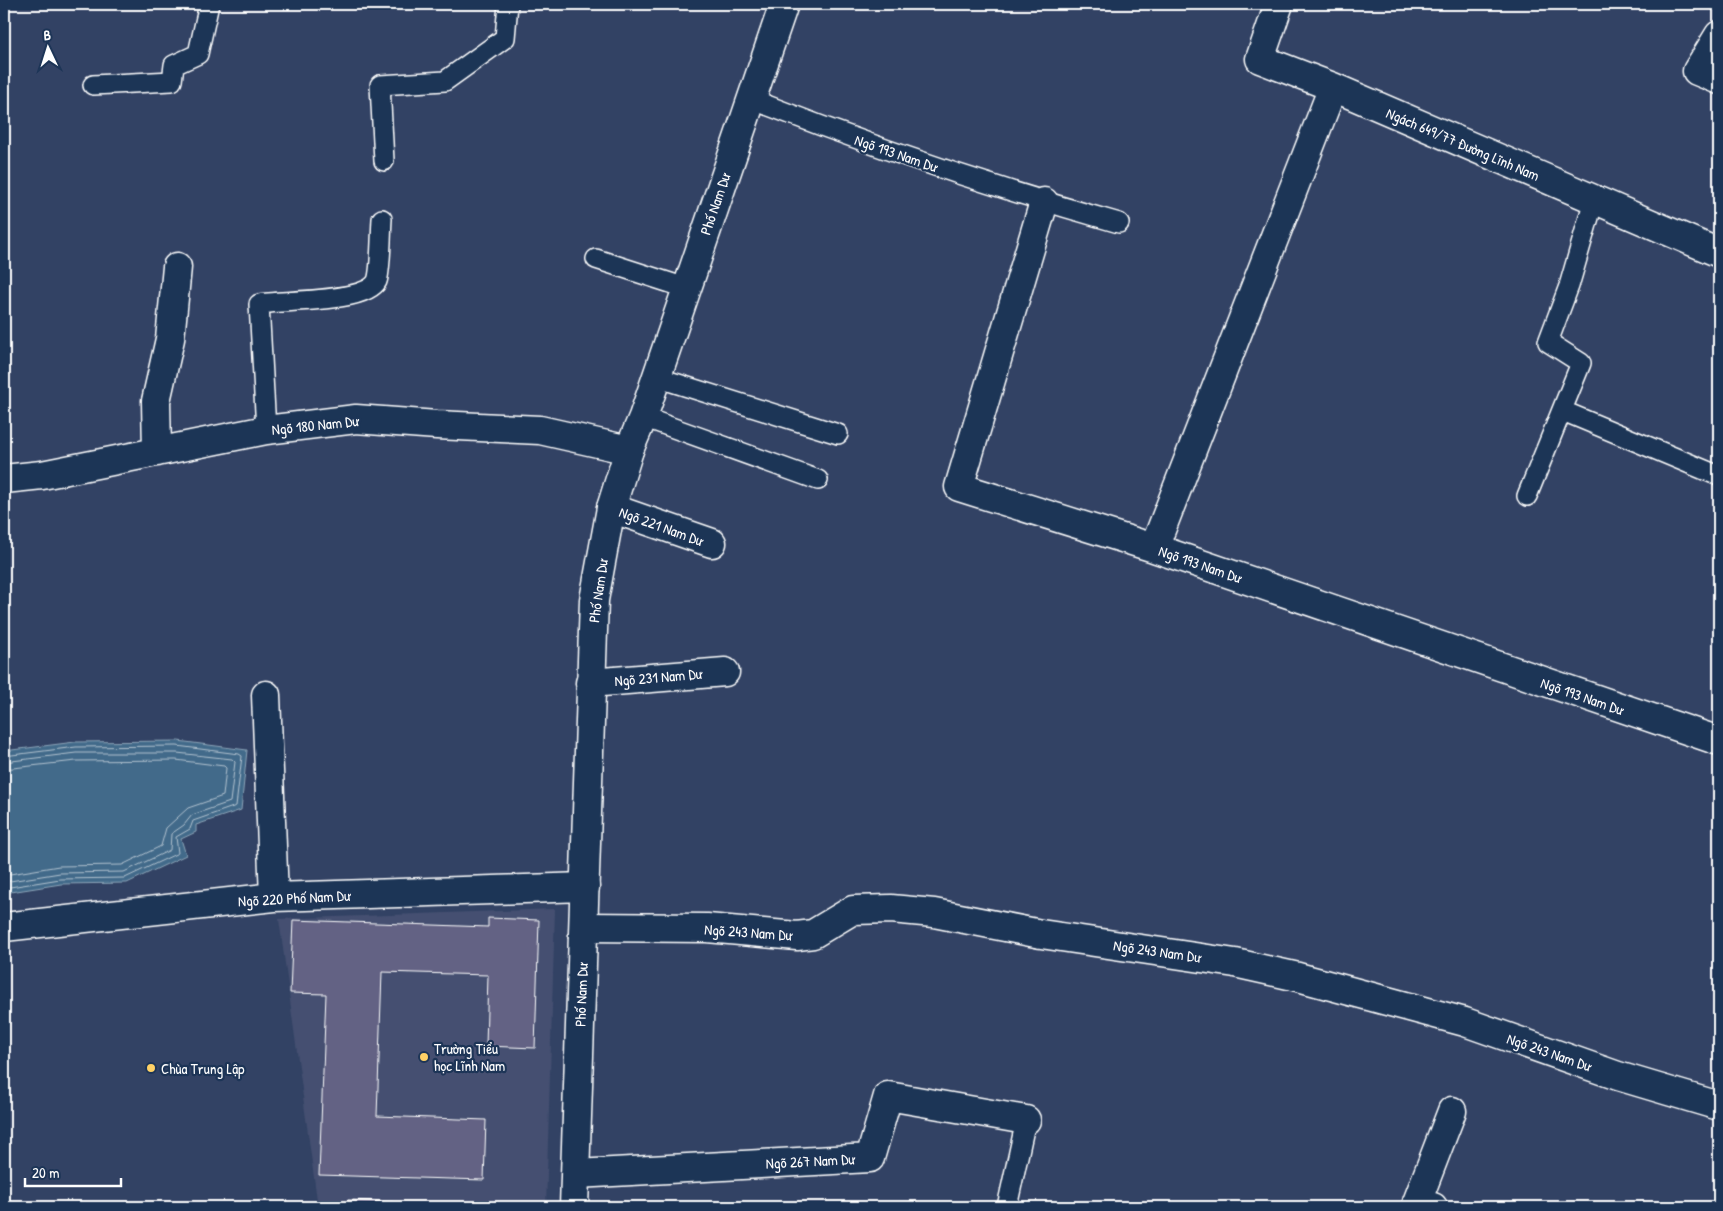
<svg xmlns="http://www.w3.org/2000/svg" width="1723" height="1211" font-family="'Patrick Hand',sans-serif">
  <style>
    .built { fill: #455071 }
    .water { fill: #426a8a; stroke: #8ea6b9 }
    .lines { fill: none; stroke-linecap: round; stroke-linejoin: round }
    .shore { stroke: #b3c3d0; stroke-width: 1 }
    .building { fill: #636284; stroke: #fff }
    .service-casing { stroke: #fff; stroke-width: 22 }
    .minor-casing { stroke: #fff; stroke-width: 31 }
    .tertiary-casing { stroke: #fff; stroke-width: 31 }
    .service { stroke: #1d3557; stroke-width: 19 }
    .minor { stroke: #1d3557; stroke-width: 28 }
    .tertiary { stroke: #1d3557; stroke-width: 28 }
    .poi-dot { fill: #ffd166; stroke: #1d3557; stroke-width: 2 }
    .labels { text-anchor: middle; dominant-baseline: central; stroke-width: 4.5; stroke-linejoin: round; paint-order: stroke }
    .street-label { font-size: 15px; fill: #fff; stroke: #1d3557 }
    .poi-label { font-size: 15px; fill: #fff; stroke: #1d3557; text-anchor: start }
  </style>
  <rect width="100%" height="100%" fill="#324264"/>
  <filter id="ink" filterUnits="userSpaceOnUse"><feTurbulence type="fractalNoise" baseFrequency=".02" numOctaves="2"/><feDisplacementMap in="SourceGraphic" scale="10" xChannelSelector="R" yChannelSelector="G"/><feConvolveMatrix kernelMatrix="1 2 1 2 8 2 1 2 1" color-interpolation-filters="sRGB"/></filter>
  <g filter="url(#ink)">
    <path class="built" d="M555 909 546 1207H318L279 919Z"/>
    <path class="water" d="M178 741 247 750 241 810 196 825V832L181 839 186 855 127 883 61 884 4 893V751L75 742Z"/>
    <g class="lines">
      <path class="shore" d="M4 756 76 747 177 746 239 754 242 756 236 806 193 821 190 829 176 837 178 853 125 878 60 879 4 888
        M4 762 76 753H177L232 759 235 762 230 802 192 815 184 825 171 834 170 850 124 872 60 873 4 882
        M4 769 76 761 176 760 224 766 226 768 223 796 188 808 166 828 161 846 122 865 59 866 4 875"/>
    </g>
    <path class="building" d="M488 918 539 920 535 1048 486 1046 488 975 382 972 377 1116 486 1120 484 1180 319 1175 326 994 290 993 293 920 488 927Z
      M348 1200 393 1202 392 1207H348Z"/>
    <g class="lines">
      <defs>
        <path id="service" d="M93 85 172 81 174 65 198 54 209 4
          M751 99C871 146 994 188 1119 223
          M384 161 380 85 445 81 505 38 508 4
          M596 259 686 288
          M656 377 838 434
          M1563 411 1719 476
          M643 417 818 480
          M266 430 259 304C283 300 366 303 377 281 381 271 381 232 382 219
          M1527 496 1581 363 1548 342 1569 286 1594 200
          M1007 1207 1026 1120"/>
        <path id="minor" d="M1279 4 1260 59 1333 87 1719 253
          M1719 35 1697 71 1719 80
          M1044 202 959 487 1154 548 1719 741
          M157 452 156 401 170 339 177 267
          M4 479 42 475 266 430 356 419 437 425 540 430 629 450
          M611 508 712 543
          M1154 548 1333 87
          M590 683 725 672
          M266 695 274 897
          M4 927 274 897 585 887
          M584 927 707 928 797 936 813 934 853 910 891 909 934 913 1041 934 1235 963 1298 977 1465 1022 1618 1076 1719 1106
          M576 1174 870 1158 888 1096 1026 1120
          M1433 1207 1417 1202 1452 1111"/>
        <path id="tertiary" d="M574 1207 594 600 611 508 629 450 643 417 784 4"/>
      </defs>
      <use href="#service" class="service-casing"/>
      <use href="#minor" class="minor-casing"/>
      <use href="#tertiary" class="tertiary-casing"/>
      <use href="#service" class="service"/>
      <use href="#minor" class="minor"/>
      <use href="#tertiary" class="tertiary"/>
    </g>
  </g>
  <g class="poi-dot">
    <circle cx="424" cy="1057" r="5"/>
    <circle cx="151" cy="1068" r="5"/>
  </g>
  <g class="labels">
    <g class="street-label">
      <text transform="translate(1463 144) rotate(23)">Ngách 649/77 Đường Lĩnh Nam</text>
      <text transform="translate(896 153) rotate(19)">Ngõ 193 Nam Dư</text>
      <text transform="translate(715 204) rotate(-71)">Phố Nam Dư</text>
      <text transform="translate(315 425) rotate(-6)">Ngõ 180 Nam Dư</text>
      <text transform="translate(661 526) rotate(20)">Ngõ 221 Nam Dư</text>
      <text transform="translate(1200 564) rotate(19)">Ngõ 193 Nam Dư</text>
      <text transform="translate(598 591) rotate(-82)">Phố Nam Dư</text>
      <text transform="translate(658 677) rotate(-5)">Ngõ 231 Nam Dư</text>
      <text transform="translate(1582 696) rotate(19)">Ngõ 193 Nam Dư</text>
      <text transform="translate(294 898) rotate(-3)">Ngõ 220 Phố Nam Dư</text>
      <text transform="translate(748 932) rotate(4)">Ngõ 243 Nam Dư</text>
      <text transform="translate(1157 951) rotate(8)">Ngõ 243 Nam Dư</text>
      <text transform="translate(581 995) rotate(-88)">Phố Nam Dư</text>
      <text transform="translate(1549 1052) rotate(19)">Ngõ 243 Nam Dư</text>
      <text transform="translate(810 1161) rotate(-3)">Ngõ 267 Nam Dư</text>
    </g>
    <g class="poi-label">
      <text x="434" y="1048">Trường Tiểu<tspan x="434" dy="17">học Lĩnh Nam</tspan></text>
      <text x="161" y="1068">Chùa Trung Lập</text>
    </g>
  </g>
  <rect width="1723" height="1211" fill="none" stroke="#1d3557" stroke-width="20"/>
  <rect x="10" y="10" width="1703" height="1191" fill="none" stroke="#fff" stroke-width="2" filter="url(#ink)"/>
  <g transform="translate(48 48) rotate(356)" stroke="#1d3557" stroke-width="4" paint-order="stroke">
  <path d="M0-4L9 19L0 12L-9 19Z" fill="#ffffff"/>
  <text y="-8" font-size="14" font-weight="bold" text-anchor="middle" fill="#ffffff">B</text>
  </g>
  <path d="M25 1178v8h96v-8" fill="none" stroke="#ffffff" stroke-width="2.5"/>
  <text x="32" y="1178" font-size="15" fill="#ffffff" stroke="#1d3557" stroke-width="4" paint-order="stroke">20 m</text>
</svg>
